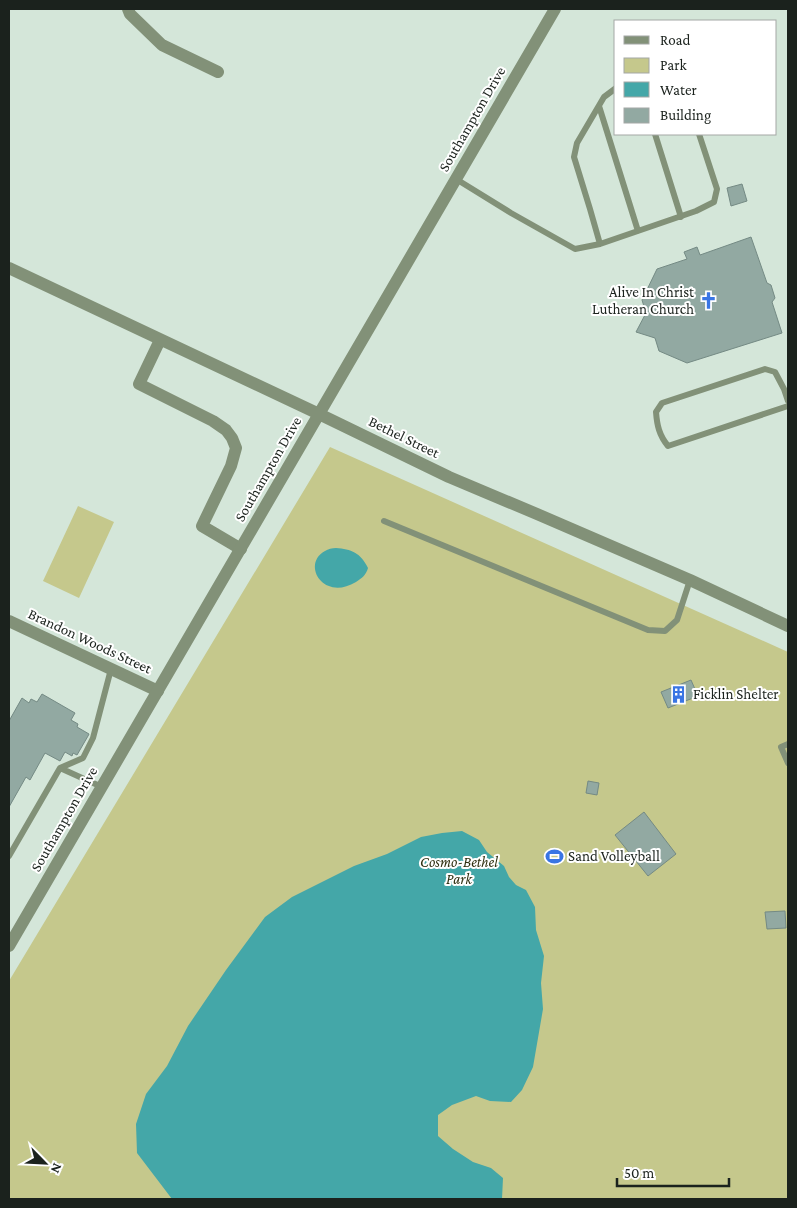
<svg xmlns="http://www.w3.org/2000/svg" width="797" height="1208" font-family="'Crimson Pro',serif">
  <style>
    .green { fill: #c5c88c }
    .water { fill: #44a7a8 }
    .building { fill: #92a9a2; stroke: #748a84 }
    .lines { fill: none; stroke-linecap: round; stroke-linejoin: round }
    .service { stroke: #829178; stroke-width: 6 }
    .minor { stroke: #829178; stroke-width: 12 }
    .tertiary { stroke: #829178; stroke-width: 12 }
    .labels { text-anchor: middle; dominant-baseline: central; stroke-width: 4; stroke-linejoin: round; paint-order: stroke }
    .street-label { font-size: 15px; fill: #1b221d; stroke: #fff }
    .poi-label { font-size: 15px; fill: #1b221d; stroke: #fff; text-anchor: start }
    .park-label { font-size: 15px; font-style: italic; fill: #2e2f10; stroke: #fff }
  </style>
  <rect width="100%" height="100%" fill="#d4e6d9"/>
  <path class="green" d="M330 447 788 652V1199H9V981Z
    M78 506 114 522 79 598 43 581Z"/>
  <path class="water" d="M336 548C351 549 361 553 368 568 366 575 362 578 356 582 323 602 301 564 325 551 328 549 332 548 336 548Z
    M462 831 479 840 487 852 504 866 509 877 516 885 526 890 535 907 536 930 544 956 541 983 543 1009 533 1067 522 1090 511 1102 490 1101 476 1096 452 1105 438 1115V1136L453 1149 473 1162 491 1168 503 1178 502 1199H172L137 1153 136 1124 146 1094 167 1066 188 1026 226 970 265 917 292 897 354 866 387 854 421 837 442 833Z"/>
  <path class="building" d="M742 184 747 201 731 206 727 188Z
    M751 237 767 283 771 285 775 298 772 302 782 333 687 363 659 351 655 338 636 332 646 313 642 300 657 269 687 259 684 252 697 247 700 255Z
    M691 680 698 696 668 708 661 692Z
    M42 694 75 713 71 720 78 724 77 727 89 734 88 736 77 755 73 753 72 756 65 752 60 761 45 753 30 780 26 777 9 807V721L22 698 29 703 31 699 37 702Z
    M588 781 599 783 597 795 586 793Z
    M644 812 676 854 648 876 615 835Z
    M785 911 786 928 767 929 765 912Z"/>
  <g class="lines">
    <path class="service" d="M599 106 638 231
      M655 134 681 217
      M456 179 511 213 575 249 600 244 696 211 714 202 717 189 699 134
      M600 244 590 209 574 157 577 143 604 97 616 88
      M788 401 784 389 775 372 765 369 662 403 656 412C657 425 659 435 668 446L788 406
      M384 521 648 630 665 631 677 620 690 580
      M788 744 781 747 788 763
      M60 768 102 787
      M9 856 60 768 83 758 93 738 111 669"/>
    <path class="minor" d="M128 9 130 14 162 45 218 72
      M160 340 139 384 213 421 226 430 232 438 236 448 231 466 202 526 241 549
      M9 621 158 691"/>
    <path class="tertiary" d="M9 268 319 414 449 477 537 514 690 580 788 626
      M9 946 555 9"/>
  </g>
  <defs>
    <symbol id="church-bare" viewBox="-9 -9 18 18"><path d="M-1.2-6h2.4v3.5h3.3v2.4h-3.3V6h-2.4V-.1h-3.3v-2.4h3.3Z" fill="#3975e4" stroke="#fff" stroke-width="2.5" paint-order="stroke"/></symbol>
    <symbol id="building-bare" viewBox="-9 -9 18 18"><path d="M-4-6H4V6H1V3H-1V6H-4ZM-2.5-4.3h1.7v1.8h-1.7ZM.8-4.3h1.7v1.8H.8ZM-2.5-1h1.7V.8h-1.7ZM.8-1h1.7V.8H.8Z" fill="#3975e4" stroke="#fff" stroke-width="2.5" paint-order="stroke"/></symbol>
    <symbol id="stadium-bare" viewBox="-9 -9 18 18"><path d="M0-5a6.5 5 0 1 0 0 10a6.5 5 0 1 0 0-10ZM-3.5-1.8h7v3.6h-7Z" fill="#3975e4" stroke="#fff" stroke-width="2.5" paint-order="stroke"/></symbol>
  </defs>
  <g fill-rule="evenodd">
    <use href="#church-bare" x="696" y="288" width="25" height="25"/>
    <use href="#building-bare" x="666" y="682" width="25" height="25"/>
    <use href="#stadium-bare" x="542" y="844" width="25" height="25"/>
  </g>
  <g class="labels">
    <g class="street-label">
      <text transform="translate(472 119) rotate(-60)">Southampton Drive</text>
      <text transform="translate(404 437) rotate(26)">Bethel Street</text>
      <text transform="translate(268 469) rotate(-60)">Southampton Drive</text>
      <text transform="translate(90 641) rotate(25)">Brandon Woods Street</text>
      <text transform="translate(64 819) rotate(-60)">Southampton Drive</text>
    </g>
    <g class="poi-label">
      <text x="694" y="292" text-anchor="end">Alive In Christ<tspan x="694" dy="17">Lutheran Church</tspan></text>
      <text x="693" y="694">Ficklin Shelter</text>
      <text x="568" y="856">Sand Volleyball</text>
    </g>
    <g class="park-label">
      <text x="459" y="862">Cosmo-Bethel<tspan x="459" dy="17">Park</tspan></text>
    </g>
  </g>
  <rect width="797" height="1208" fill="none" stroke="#1b221d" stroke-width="20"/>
  <rect x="614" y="20" width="162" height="115" fill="#ffffff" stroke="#a4a7a5"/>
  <rect x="624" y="36" width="25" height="8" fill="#829178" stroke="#a4a7a5"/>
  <text x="660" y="45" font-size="15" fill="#1b221d">Road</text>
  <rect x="624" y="58" width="25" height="15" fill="#c5c88c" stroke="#a4a7a5"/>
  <text x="660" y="70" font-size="15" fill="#1b221d">Park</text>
  <rect x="624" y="82" width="25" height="15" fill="#44a7a8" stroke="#a4a7a5"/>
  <text x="660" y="95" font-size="15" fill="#1b221d">Water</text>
  <rect x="624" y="108" width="25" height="15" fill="#92a9a2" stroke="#a4a7a5"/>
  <text x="660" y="120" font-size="15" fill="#1b221d">Building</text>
  <g transform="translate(45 1163) rotate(114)" stroke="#ffffff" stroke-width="4" paint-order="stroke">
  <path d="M0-4L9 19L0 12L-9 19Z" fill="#1b221d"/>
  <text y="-8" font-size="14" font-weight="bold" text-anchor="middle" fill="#1b221d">N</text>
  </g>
  <path d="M617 1178v8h112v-8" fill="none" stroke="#1b221d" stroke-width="2.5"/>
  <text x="624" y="1178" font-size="15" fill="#1b221d" stroke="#ffffff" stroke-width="4" paint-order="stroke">50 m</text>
</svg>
